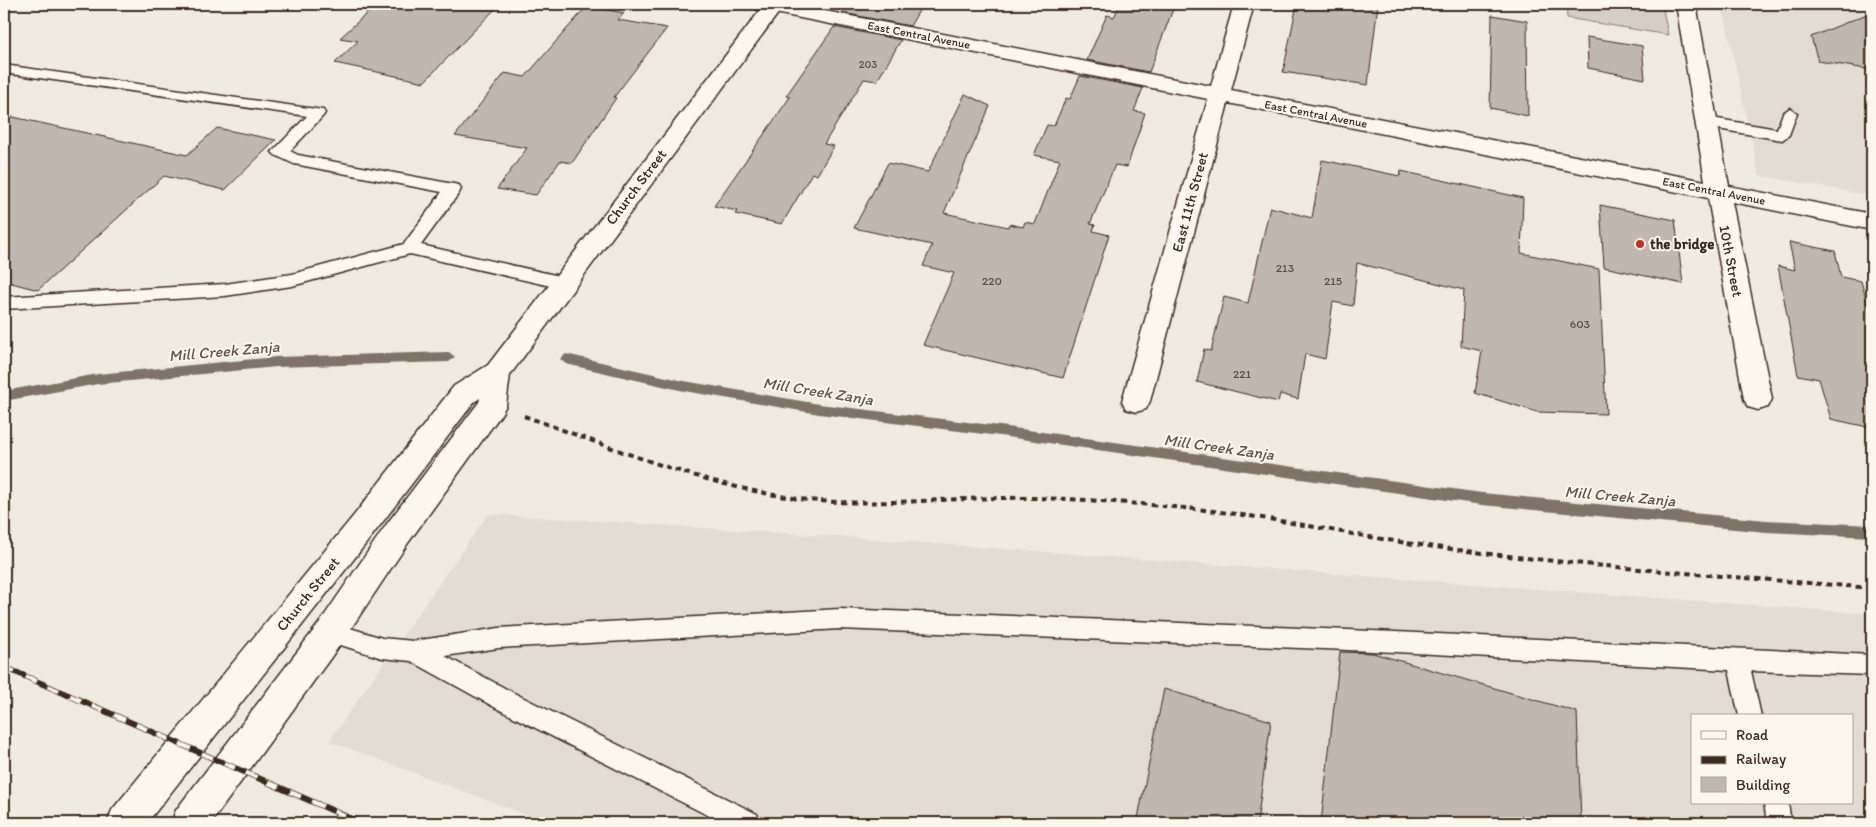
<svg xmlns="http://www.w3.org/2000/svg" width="1876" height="827" font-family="Itim,sans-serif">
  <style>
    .built { fill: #e2dcd1; fill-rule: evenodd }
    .green { fill: #d5cec3; stroke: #887c70 }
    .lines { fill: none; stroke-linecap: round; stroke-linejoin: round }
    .stream { fill: #7f7367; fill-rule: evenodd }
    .building { fill: #c0b8ad; stroke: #3b2a1e }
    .service-casing { stroke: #3b2a1e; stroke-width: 3 }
    .minor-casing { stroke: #3b2a1e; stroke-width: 3 }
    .tertiary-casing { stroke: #3b2a1e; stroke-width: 3 }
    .path { stroke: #3b2a1e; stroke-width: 4; stroke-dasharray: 5.5 4.5; stroke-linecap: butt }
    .service { fill: #fbf7ec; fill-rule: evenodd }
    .minor { fill: #fbf7ec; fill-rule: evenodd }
    .tertiary { fill: #fbf7ec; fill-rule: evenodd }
    .rail-casing { stroke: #3b2a1e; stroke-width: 6 }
    .rail { stroke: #fbf7ec; stroke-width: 4.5; stroke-dasharray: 12; stroke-linecap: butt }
    .poi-dot { fill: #c8321e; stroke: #fbf7ec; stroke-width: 2 }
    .labels { text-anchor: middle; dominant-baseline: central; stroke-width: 4; stroke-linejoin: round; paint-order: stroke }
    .far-number-label { font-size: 11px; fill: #5c4e42 }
    .far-street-label { font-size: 12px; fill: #3b2a1e; stroke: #fbf7ec }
    .number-label { font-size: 12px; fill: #5c4e42 }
    .street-label { font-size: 15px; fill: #3b2a1e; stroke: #fbf7ec }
    .poi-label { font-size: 15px; font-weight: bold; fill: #3b2a1e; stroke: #fbf7ec; text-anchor: start }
    .water-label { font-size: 16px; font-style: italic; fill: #635448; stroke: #fbf7ec }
  </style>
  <rect width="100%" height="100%" fill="#f0ebe0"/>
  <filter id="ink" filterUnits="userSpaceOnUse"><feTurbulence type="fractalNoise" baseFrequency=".02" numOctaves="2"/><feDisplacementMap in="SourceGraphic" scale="10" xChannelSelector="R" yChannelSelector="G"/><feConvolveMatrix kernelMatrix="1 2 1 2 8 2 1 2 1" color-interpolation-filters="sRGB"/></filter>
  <g filter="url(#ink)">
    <path class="built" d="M1722 4H1847L1872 17V196L1759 175Z
      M488 514 859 538 1872 614V823H548L329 741ZM1692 716H1852V803H1692Z"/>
    <path class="green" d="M1566 4H1662L1668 35 1567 18Z"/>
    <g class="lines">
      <path class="stream" d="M449 352 455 357 449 362 276 367 98 384 4 401V391L98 374 276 357Z
        M566 354 684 381 819 404 1000 426 1482 493 1766 520 1872 525V537L1766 532 1482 505 1000 436 819 414 684 391 566 364 560 359Z"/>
    </g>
    <path class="building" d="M377 4H500L424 82 335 63 358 41 340 38Z
      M850 4H923L910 26 843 13Z
      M1120 4H1175L1149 72 1087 60 1107 15 1114 17Z
      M1297 4H1378L1368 85 1283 72Z
      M587 6 624 13 618 20 667 28 614 97 616 98 572 163 560 161 536 195 497 189 527 148 455 136 505 73 525 77Z
      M1872 12V70L1818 61 1811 37Z
      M1492 15 1527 21 1528 116 1490 108Z
      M834 27 901 40 877 81 864 79 824 144 834 146 817 175 812 173 782 224 735 214 737 211 714 206 790 97 786 96Z
      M1587 37 1642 46 1645 79 1588 68Z
      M1080 76 1143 88 1134 111 1145 113 1127 167 1115 165 1090 224 1095 225 1093 231 1109 235 1063 378 923 345 954 273 923 266 932 245 854 228 888 163 928 172 965 94 990 106 944 213 1008 227 1009 224 1023 227 1025 222 1035 224 1060 160 1034 155 1047 125 1054 126 1066 98 1070 99Z
      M4 115 187 155 217 128 276 140 225 190 164 176 38 290 4 281Z
      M1322 160 1400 176 1401 171 1523 198 1521 253 1599 269 1606 414 1537 412 1475 393 1482 351 1461 346 1464 290 1357 263 1353 306 1333 302 1325 359 1305 354 1298 399 1280 394 1278 402 1197 382 1204 349 1211 351 1224 297 1248 303 1270 207 1312 218Z
      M1600 205 1675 220 1683 284 1604 267Z
      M1789 242 1835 251 1841 277 1861 281 1872 319V428L1831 419 1819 379 1798 375 1778 266 1795 270Z
      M1340 652 1373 653 1577 712 1581 823H1321Z
      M1164 689 1271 721 1257 823H1137Z"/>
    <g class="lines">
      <defs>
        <path id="service" d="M4 65 323 110 325 113 323 116 290 151 298 155 459 185 461 189 459 193 421 245 564 277 570 279 572 283 570 287 564 289 410 254 292 286 225 296 4 309V297L225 284 292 274 404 244 442 192 294 164 275 155 272 152 275 149 307 116 4 73Z
          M1790 108 1797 113 1789 135 1782 140 1706 127 1699 122 1706 117 1777 129 1783 113Z
          M840 609 1396 632 1872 655V675L1751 671 1761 716H1739L1729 670 1396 652 840 629 499 648 445 656 512 692 757 814 760 823H723L496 708 411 661 382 658 331 642 323 639 320 632 323 625 331 622 382 638 414 641 499 628Z
          M1764 803H1788L1791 823H1767Z"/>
        <path id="minor" d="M750 4H789L1211 86 1234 4H1254L1231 90 1705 181 1676 4H1696L1729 186 1872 214V230L1732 202 1772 399 1768 407 1758 410 1748 407 1744 399 1708 198 1228 103 1150 401 1146 409 1136 412 1126 409 1122 401 1208 99 760 10 753 8Z"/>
        <path id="tertiary" d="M765 4H785L510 375 506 405 502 413 408 543 342 642 211 823H171L176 810 320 622 386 525 479 402 480 398 474 402 375 532 147 823H107L112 810 355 514 454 386 488 365Z"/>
      </defs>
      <use href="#service" class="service-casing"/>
      <use href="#minor" class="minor-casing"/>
      <use href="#tertiary" class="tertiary-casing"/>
      <path class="path" d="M524 416C614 448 704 486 800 499 865 507 933 499 999 498 1060 497 1122 502 1184 508 1266 515 1346 535 1428 546 1575 566 1724 576 1872 588"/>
      <use href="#service" class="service"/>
      <use href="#minor" class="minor"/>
      <use href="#tertiary" class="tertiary"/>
      <defs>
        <path id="rail" d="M4 667 361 823"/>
      </defs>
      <use href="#rail" class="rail-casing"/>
      <use href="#rail" class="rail"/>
    </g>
  </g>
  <circle class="poi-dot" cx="1640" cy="244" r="5"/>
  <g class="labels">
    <g class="far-number-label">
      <text x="868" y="64">203</text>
    </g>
    <g class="far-street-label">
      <text transform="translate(919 35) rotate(11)">East Central Avenue</text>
      <text transform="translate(1316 114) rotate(11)">East Central Avenue</text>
      <text transform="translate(1714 191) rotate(11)">East Central Avenue</text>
    </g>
    <g class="number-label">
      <text x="1285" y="268">213</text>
      <text x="992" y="281">220</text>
      <text x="1333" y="281">215</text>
      <text x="1580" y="324">603</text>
      <text x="1242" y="374">221</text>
    </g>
    <g class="street-label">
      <text transform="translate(636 187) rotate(-53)">Church Street</text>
      <text transform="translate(1190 202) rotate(-75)">East 11th Street</text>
      <text transform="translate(1731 261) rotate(79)">10th Street</text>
      <text transform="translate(308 594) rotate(-51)">Church Street</text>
    </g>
    <g class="poi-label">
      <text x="1650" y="244">the bridge</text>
    </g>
    <g class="water-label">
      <text transform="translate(224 351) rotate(-5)">Mill Creek Zanja</text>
      <text transform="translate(818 391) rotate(9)">Mill Creek Zanja</text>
      <text transform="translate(1219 447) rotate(8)">Mill Creek Zanja</text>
      <text transform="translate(1620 496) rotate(5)">Mill Creek Zanja</text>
    </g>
  </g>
  <rect width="1876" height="827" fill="none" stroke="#fbf7ec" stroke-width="20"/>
  <rect x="10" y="10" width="1856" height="807" fill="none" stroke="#3b2a1e" stroke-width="2" filter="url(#ink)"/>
  <rect x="1691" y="714" width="162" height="90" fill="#fbf7ec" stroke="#aea59a"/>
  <rect x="1701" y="731" width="25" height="8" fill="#fbf7ec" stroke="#aea59a"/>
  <text x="1736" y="740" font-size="15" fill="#3b2a1e">Road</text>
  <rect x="1701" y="756" width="25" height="8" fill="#3b2a1e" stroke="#aea59a"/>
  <text x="1736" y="764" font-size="15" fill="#3b2a1e">Railway</text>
  <rect x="1701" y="777" width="25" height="15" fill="#c0b8ad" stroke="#aea59a"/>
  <text x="1736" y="790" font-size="15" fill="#3b2a1e">Building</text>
</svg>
